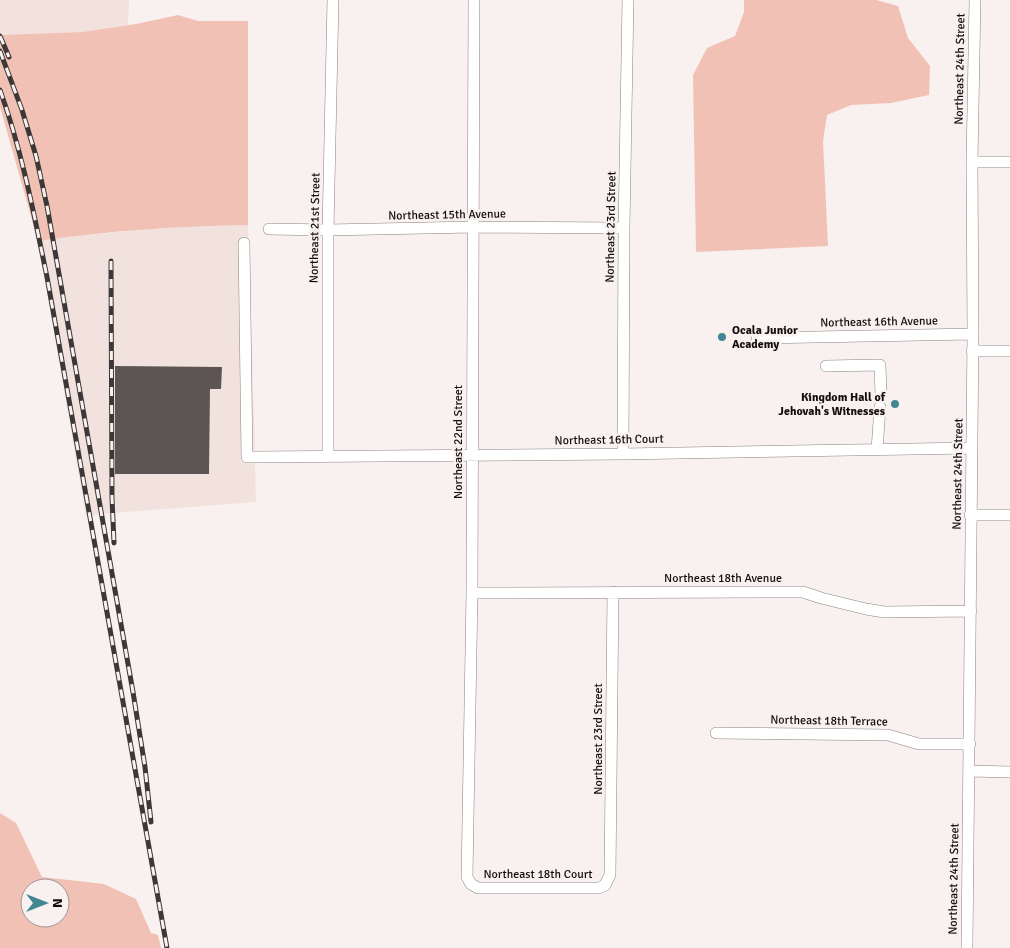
<svg xmlns="http://www.w3.org/2000/svg" width="1010" height="948" font-family="Signika,sans-serif">
  <style>
    .built { fill: #f2e2de }
    .green { fill: #f2c1b5; fill-rule: evenodd }
    .building { fill: #5c5554 }
    .lines { fill: none; stroke-linecap: round; stroke-linejoin: round }
    .minor-casing { stroke: #8a8381; stroke-width: 12 }
    .minor { stroke: #fff; stroke-width: 11 }
    .rail-casing { stroke: #3c3837; stroke-width: 5 }
    .rail { stroke: #f9f1ef; stroke-width: 3; stroke-dasharray: 9; stroke-linecap: butt }
    .poi-dot { fill: #438795; stroke: #f9f1ef; stroke-width: 2 }
    .labels { text-anchor: middle; dominant-baseline: central; stroke-width: 5; stroke-linejoin: round; paint-order: stroke }
    .street-label { font-size: 12px; fill: #110e0d; stroke: #f9f1ef }
    .poi-label { font-size: 12px; font-weight: bold; fill: #110e0d; stroke: #f9f1ef; text-anchor: start }
  </style>
  <rect width="100%" height="100%" fill="#f9f1ef"/>
  <path class="built" d="M0 0H129L128 25 82 32 0 35Z
    M197 225H248L255 452H241V461L255 462 256 502 113 513 86 516 38 241 64 237Z"/>
  <path class="green" d="M744 0H876L898 6 908 38 930 66 929 95 891 103 851 105 827 115 823 141 828 246 696 252 693 75 707 48 735 36 744 12Z
    M178 15 198 21H248V225C178 226 107 231 38 241L0 107V35L82 32 136 24Z
    M0 813 16 823 42 877 104 884 136 899 151 933 158 935 161 948H0ZM30 888H60V918H30Z"/>
  <path class="building" d="M115 366 222 367 221 389H210L209 474H115Z"/>
  <g class="lines">
    <defs>
      <path id="minor" d="M474 0 472 593 467 877 471 884 478 888H599L605 885 610 875 613 592
        M972 162H1010
        M269 229 328 230 473 227 624 228
        M244 243 247 457 623 454 972 448
        M757 338 973 334
        M972 351H1010
        M826 366 880 365 881 395
        M877 450 880 407
        M623 454 624 228 628 0
        M328 457V230L333 0
        M970 515H1010
        M472 593 803 592 821 598 866 609 884 612 971 611
        M716 733 888 735 919 744H970
        M970 771 1010 772
        M967 948 973 334 972 162 975 0"/>
    </defs>
    <use href="#minor" class="minor-casing"/>
    <use href="#minor" class="minor"/>
    <defs>
      <path id="rail" d="M0 36 9 57
        M0 51 22 110 36 156 47 206 133 692 145 767 151 822
        M0 90C22 151 34 214 47 277L167 948
        M111 261 112 498 114 543"/>
    </defs>
    <use href="#rail" class="rail-casing"/>
    <use href="#rail" class="rail"/>
  </g>
  <g class="poi-dot">
    <circle cx="722" cy="337" r="5"/>
    <circle cx="895" cy="404" r="5"/>
  </g>
  <g class="labels">
    <g class="street-label">
      <text transform="translate(960 69) rotate(-89)">Northeast 24th Street</text>
      <text transform="translate(447 215) rotate(-1)">Northeast 15th Avenue</text>
      <text transform="translate(611 227) rotate(-89)">Northeast 23rd Street</text>
      <text transform="translate(315 228) rotate(-89)">Northeast 21st Street</text>
      <text transform="translate(879 322) rotate(-1)">Northeast 16th Avenue</text>
      <text transform="translate(609 440) rotate(-1)">Northeast 16th Court</text>
      <text transform="translate(458 442) rotate(-90)">Northeast 22nd Street</text>
      <text transform="translate(958 474) rotate(-89)">Northeast 24th Street</text>
      <text x="723" y="578">Northeast 18th Avenue</text>
      <text transform="translate(829 721) rotate(1)">Northeast 18th Terrace</text>
      <text transform="translate(598 739) rotate(-90)">Northeast 23rd Street</text>
      <text x="538" y="874">Northeast 18th Court</text>
      <text transform="translate(954 879) rotate(-89)">Northeast 24th Street</text>
    </g>
    <g class="poi-label">
      <text x="732" y="330">Ocala Junior<tspan x="732" dy="14">Academy</tspan></text>
      <text x="885" y="397" text-anchor="end">Kingdom Hall of<tspan x="885" dy="14">Jehovah's Witnesses</tspan></text>
    </g>
  </g>
  <g transform="translate(45 903) rotate(90)"><circle r="24" fill="#f9f1ef" stroke="#9c9695"/>
  <path d="M0-4L9 19L0 12L-9 19Z" fill="#438795"/>
  <text y="-8" font-size="14" font-weight="bold" text-anchor="middle" fill="#110e0d">N</text>
  </g>
</svg>
